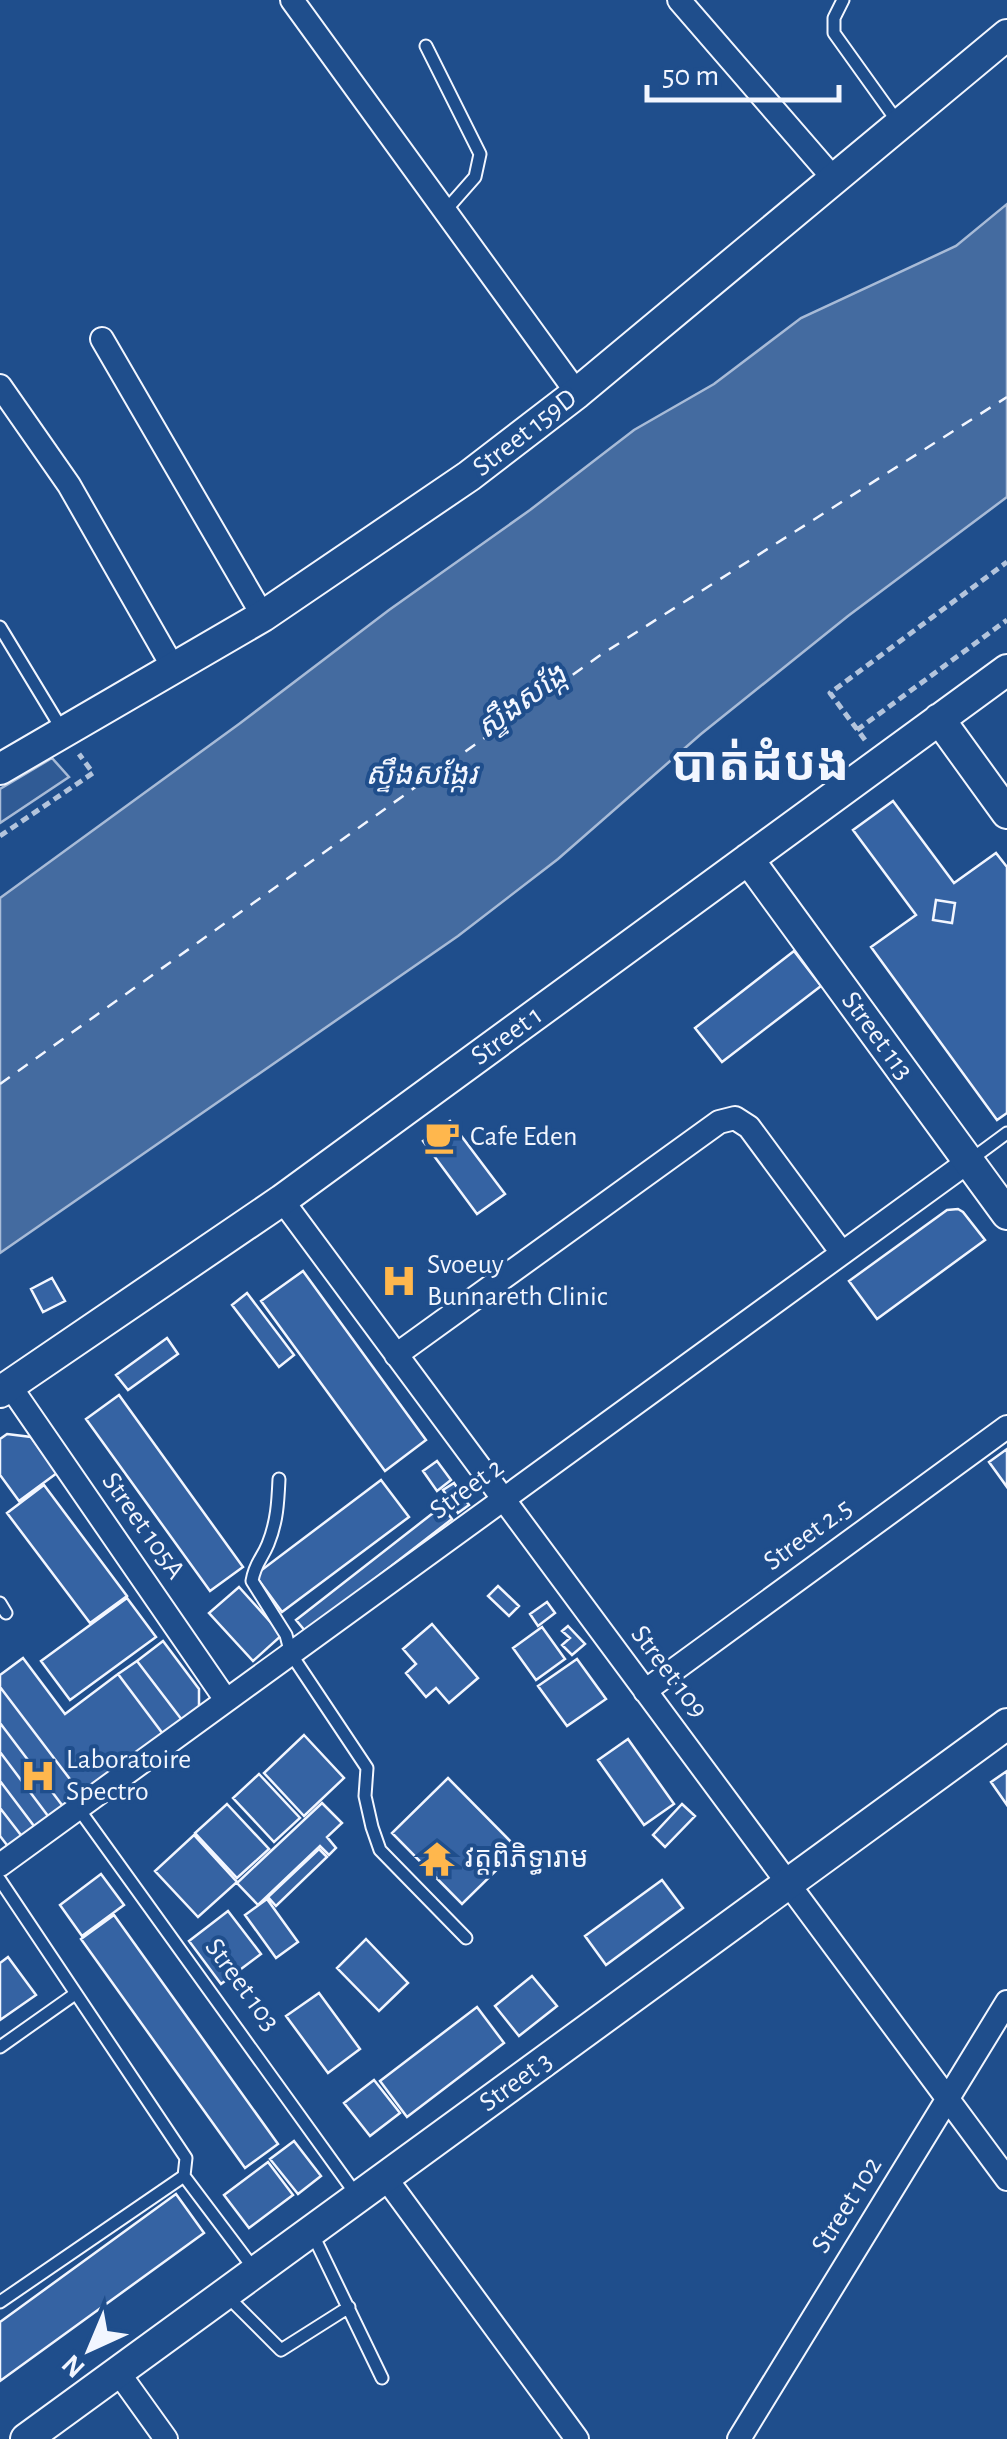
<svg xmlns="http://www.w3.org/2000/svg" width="1007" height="2439" font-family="'Alegreya Sans','Noto Sans Khmer',sans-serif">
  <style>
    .built { fill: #305b95; stroke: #a8bbd7; stroke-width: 2.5 }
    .water { fill: #446ba0; stroke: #a8bbd7; stroke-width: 2.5 }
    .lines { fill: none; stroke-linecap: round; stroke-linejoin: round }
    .ferry { stroke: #f2f6ff; stroke-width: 2.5; stroke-dasharray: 12 10; stroke-linecap: butt }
    .building { fill: #3563a3; stroke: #f2f6ff; stroke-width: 2.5 }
    .service-casing { stroke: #f2f6ff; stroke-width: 15 }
    .minor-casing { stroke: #f2f6ff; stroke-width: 26 }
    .tertiary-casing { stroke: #f2f6ff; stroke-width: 34 }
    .path { stroke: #b3c4dc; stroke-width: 5; stroke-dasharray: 8 5; stroke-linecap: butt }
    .service { stroke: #1f4e8c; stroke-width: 11 }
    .minor { stroke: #1f4e8c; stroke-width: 22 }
    .tertiary { stroke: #1f4e8c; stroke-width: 30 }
    .labels { text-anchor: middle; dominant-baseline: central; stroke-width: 8; stroke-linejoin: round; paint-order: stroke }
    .street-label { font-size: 28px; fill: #f2f6ff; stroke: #1f4e8c }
    .poi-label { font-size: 28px; fill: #f2f6ff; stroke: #1f4e8c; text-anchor: start }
    .water-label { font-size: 30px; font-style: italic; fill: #f2f6ff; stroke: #1f4e8c }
    .town-label { font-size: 48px; font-weight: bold; fill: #f2f6ff; stroke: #1f4e8c }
  </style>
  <rect width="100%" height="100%" fill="#1f4e8c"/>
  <path class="built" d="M52 758 69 777 0 823V789Z"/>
  <path class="water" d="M1007 204V497L848 616 701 734 558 859 458 936 0 1253V898L239 724 389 610 530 510 634 430 714 384 801 318 956 246Z"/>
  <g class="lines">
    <path class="ferry" d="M0 1084 599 656 1007 397"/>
  </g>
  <path class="building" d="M893 801 954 883 996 853 1007 867V1113L997 1120 871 947 916 915 853 830Z
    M936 900 955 903 952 923 933 920Z
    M794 951 821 986 722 1062 695 1028Z
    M450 1121 505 1194 477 1214 423 1141Z
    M958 1209 963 1212 985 1240 877 1319 849 1281 947 1210Z
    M303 1271 426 1440 385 1471 261 1301Z
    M52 1278 65 1301 43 1312 31 1289Z
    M247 1293 294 1355 279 1367 232 1305Z
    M167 1338 178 1354 128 1390 116 1375Z
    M119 1395 243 1567 210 1591 86 1419Z
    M7 1434 31 1437 57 1473 19 1501 0 1475V1439Z
    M1007 1449V1487L989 1462Z
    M437 1461 451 1480 437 1491 423 1471Z
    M381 1480 409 1517 282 1612 255 1575Z
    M454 1483 469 1505 458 1513 443 1490Z
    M44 1485 127 1596 90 1623 7 1513Z
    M442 1506 452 1519 306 1632 296 1620Z
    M498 1586 519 1606 509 1616 488 1596Z
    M239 1587 282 1635 253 1661 209 1613Z
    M127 1598 156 1637 70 1700 41 1661Z
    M547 1602 555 1613 538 1626 530 1614Z
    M432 1624 478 1678 449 1703 436 1688 426 1697 406 1673 416 1664 403 1649Z
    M568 1626 585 1644 572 1655 562 1645 570 1638 562 1631Z
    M542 1627 565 1659 536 1680 513 1648Z
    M163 1641 199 1689V1707L182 1720 137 1661Z
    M23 1658 65 1714 118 1674 163 1734 82 1795 0 1687V1675Z
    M577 1659 606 1699 567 1726 538 1686Z
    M137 1661 182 1720 163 1734 118 1674Z
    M0 1687 82 1795 65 1809 0 1723Z
    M0 1723 65 1809 51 1820 0 1752Z
    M304 1735 344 1778 304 1816 264 1773Z
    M628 1739 674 1804 644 1825 598 1760Z
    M0 1752 51 1820 37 1830 0 1781Z
    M1007 1771V1805L991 1782Z
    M259 1774 300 1818 274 1842 233 1798Z
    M448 1778 518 1849 462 1904 392 1833Z
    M0 1781 37 1830 24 1839 0 1808Z
    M322 1803 342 1823 327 1837 336 1848 329 1855 320 1846 258 1905 237 1883Z
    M227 1804 269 1849 237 1878 195 1833Z
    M682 1804 695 1816 665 1847 653 1835Z
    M0 1808 24 1839 10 1849 0 1836Z
    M194 1835 237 1882 198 1917 155 1871Z
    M319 1849 327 1857 276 1906 268 1897Z
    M101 1874 124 1905 82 1936 60 1905Z
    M662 1880 683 1908 606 1965 585 1936Z
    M267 1899 298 1942 276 1958 245 1915Z
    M228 1911 261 1954 221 1984 189 1941Z
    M114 1915 278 2144 245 2168 81 1939Z
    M366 1939 408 1983 379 2011 337 1968Z
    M8 1957 36 1995 0 2020V1963Z
    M532 1976 557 2006 519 2036 495 2006Z
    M319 1993 360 2049 328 2073 286 2016Z
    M477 2007 504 2043 407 2117 380 2081Z
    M374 2080 400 2113 370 2136 344 2103Z
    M294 2141 321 2176 298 2194 270 2159Z
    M268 2162 293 2195 249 2228 224 2195Z
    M176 2194 204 2233 0 2381V2322Z"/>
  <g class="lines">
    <defs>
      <path id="service" d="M843 0 834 18V33L897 121
        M426 46 480 154 475 177 445 211
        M0 627 63 731
        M969 1161 1007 1133
        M279 1479C278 1502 277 1522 268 1544 262 1559 255 1563 252 1581L286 1635 291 1654 367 1768 365 1796 372 1827 380 1850 466 1938
        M0 1603 6 1613
        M78 1808 358 2197
        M0 1880 186 2158 184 2176 0 2302
        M0 2047 75 1994
        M184 2176 254 2269
        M313 2235 382 2378
        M228 2297 281 2350 349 2307"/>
      <path id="minor" d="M292 0 577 393
        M679 0 834 179
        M102 339 263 616
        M0 386 69 485 174 669
        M282 1200 1007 2179
        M396 1355 719 1122 735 1118 749 1127 842 1253
        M10 1386 226 1700
        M645 1691 1007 1427
        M0 1865 969 1161
        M385 2177 577 2439
        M118 2372 166 2439
        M739 2439 1007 2002"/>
      <path id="tertiary" d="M939 719 1007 813
        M0 769 263 616 469 476 577 393 1007 35
        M748 859 1007 1214
        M0 1392 282 1200 1007 670
        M26 2439 1007 1724"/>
    </defs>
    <use href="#service" class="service-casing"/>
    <use href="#minor" class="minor-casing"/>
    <use href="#tertiary" class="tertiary-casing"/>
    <path class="path" d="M857 730 1007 620
      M865 740 830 693 1007 562
      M0 836 93 773 79 754"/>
    <use href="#service" class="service"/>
    <use href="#minor" class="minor"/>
    <use href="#tertiary" class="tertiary"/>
  </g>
  <defs>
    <symbol id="cafe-bare" viewBox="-9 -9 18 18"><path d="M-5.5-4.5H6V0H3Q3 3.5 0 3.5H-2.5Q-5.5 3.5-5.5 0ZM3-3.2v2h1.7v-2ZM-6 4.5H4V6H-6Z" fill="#ffb74d" stroke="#1f4e8c" stroke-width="2.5" paint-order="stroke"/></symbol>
    <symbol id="hospital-bare" viewBox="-9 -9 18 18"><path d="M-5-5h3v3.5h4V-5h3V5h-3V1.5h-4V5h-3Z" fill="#ffb74d" stroke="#1f4e8c" stroke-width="2.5" paint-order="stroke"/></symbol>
    <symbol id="temple-bare" viewBox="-9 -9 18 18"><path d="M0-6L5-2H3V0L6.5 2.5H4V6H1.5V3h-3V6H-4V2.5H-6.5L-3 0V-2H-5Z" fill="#ffb74d" stroke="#1f4e8c" stroke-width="2.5" paint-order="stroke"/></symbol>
  </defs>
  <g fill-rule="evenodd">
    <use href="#cafe-bare" x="417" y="1112" width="50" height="50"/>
    <use href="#hospital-bare" x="374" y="1256" width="50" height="50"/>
    <use href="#hospital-bare" x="13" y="1751" width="50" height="50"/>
    <use href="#temple-bare" x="412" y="1834" width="50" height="50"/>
  </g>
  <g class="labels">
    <g class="street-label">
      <text transform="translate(525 433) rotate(-38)">Street 159D</text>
      <text transform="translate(507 1036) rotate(-36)">Street 1</text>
      <text transform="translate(877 1036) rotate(54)">Street 113</text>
      <text transform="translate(467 1489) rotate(-36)">Street 2</text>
      <text transform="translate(143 1526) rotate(55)">Street 105A</text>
      <text transform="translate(808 1535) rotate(-36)">Street 2.5</text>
      <text transform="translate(669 1672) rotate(53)">Street 109</text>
      <text transform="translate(242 1985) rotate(54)">Street 103</text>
      <text transform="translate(516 2082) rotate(-36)">Street 3</text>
      <text transform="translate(847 2205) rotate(-58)">Street 102</text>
    </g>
    <g class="poi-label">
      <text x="470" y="1137">Cafe Eden</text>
      <text x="427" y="1265">Svoeuy<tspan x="427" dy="32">Bunnareth Clinic</tspan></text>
      <text x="66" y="1760">Laboratoire<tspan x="66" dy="32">Spectro</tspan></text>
      <text x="465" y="1859">វត្តពិភិទ្ធារាម</text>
    </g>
    <g class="water-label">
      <text transform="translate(522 702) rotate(-36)">ស្ទឹងសង្កែ</text>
      <text x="421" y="775">ស្ទឹងសង្កែរ</text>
    </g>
    <g class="town-label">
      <text x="760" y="766">បាត់ដំបង</text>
    </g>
  </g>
  <g transform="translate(90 2349) rotate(224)" stroke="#1f4e8c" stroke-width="8" paint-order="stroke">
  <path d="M0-8L18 38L0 25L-18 38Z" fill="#f2f6ff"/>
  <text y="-15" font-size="28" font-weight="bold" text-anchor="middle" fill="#f2f6ff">N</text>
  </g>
  <path d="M647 85v15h192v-15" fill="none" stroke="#f2f6ff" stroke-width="5"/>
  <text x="662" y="85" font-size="30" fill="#f2f6ff" stroke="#1f4e8c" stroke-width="8" paint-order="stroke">50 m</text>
</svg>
